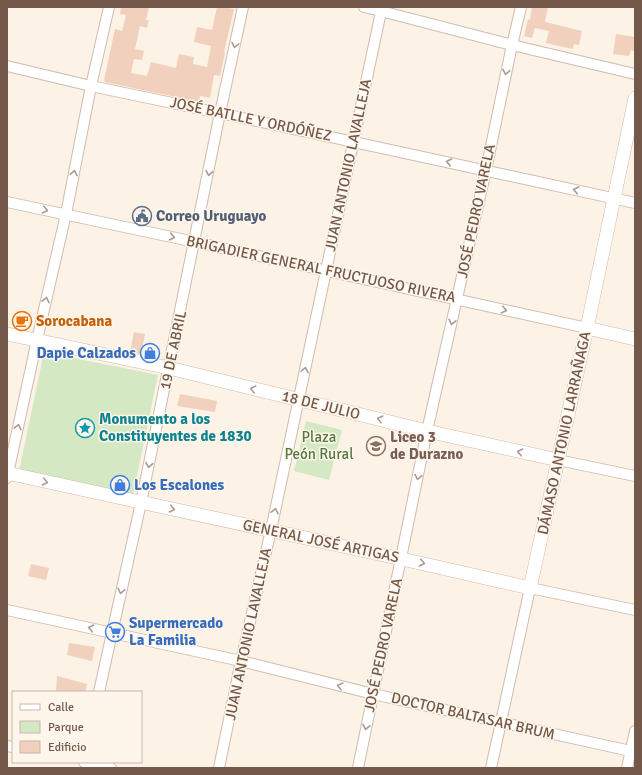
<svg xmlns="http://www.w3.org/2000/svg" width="642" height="775" font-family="Signika,sans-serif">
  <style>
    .green { fill: #d4e9c3 }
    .building { fill: #f1d0bd }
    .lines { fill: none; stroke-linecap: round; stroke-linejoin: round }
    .minor-casing { stroke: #cfbcae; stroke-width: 12 }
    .tertiary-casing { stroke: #cfbcae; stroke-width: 14 }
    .minor { stroke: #fff; stroke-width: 10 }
    .tertiary { stroke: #fff; stroke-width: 13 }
    .oneway { stroke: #ac9b92 }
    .labels { text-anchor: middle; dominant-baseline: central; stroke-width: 3; stroke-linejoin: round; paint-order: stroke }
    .street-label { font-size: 15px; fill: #74584a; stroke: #fff6eb }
    .service-label { font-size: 15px; font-weight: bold; fill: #4e5e75; stroke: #fff6eb; text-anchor: start }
    .food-label { font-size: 15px; font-weight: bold; fill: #c56008; stroke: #fff6eb; text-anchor: start }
    .shop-label { font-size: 15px; font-weight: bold; fill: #366cbe; stroke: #fff6eb; text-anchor: start }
    .culture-label { font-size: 15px; font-weight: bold; fill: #0d838f; stroke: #fff6eb; text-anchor: start }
    .park-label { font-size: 15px; fill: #547942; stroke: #fff6eb }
    .education-label { font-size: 15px; font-weight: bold; fill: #785e54; stroke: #fff6eb; text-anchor: start }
  </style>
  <rect width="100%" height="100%" fill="#fcf2e5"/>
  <path class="green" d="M44 352 158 375 133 495 19 471Z
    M306 421 342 430 329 480 294 471Z"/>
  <path class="building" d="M121 7H149L146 20H149L147 28 140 26 135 49 144 51 142 60 134 59 131 73 147 76 151 62 176 68 179 54 194 57 193 64 207 67 211 46 194 42 197 27 212 30 217 7H228V8L234 9 224 52 225 53 220 76 214 75 210 98 200 96 199 102 105 82 104 80 115 29 122 31 126 15 120 14Z
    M532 7H548L545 22 582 31 579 45 574 44 573 49 546 43 549 31 535 28 532 38 524 36 528 19 530 20Z
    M616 34 635 37 634 51 631 50 629 56 613 54Z
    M17 313 29 316 27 330 14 327Z
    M134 332 145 334 141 354 130 352Z
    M180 394 217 401 215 412 177 406Z
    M31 564 49 568 46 580 28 576Z
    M69 643 95 647 92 661 67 655Z
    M57 676 87 684 85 692H56Z"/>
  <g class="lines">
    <defs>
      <path id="minor" d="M364 7 381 11 512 45 635 74
        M7 66 91 86 220 113 635 203
        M7 202 195 242 587 328
        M558 460 635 476
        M7 478 37 340 66 214 91 86 109 7
        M7 610 241 661 373 694 635 752
        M99 692 112 633 141 503 220 113 243 7
        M7 746 13 747
        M84 762 111 768
        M219 768 241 661 271 530 382 7
        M358 768 427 431 486 170 512 45 521 7
        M491 768 530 588 635 610
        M627 768 635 731"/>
      <path id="tertiary" d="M587 328 635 339
        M7 334 169 368 427 431 558 460
        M7 473 402 559 530 588 587 328 635 98"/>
    </defs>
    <use href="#minor" class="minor-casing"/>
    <use href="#tertiary" class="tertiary-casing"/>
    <use href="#minor" class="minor"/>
    <use href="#tertiary" class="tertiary"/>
  </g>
  <defs><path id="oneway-chevron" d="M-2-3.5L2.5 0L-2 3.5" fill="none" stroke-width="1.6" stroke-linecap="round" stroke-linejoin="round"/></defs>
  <g class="oneway">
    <use href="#oneway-chevron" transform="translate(235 45) rotate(102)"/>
    <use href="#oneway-chevron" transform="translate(506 72) rotate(102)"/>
    <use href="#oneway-chevron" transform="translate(449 162) rotate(-168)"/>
    <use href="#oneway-chevron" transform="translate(74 173) rotate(-79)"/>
    <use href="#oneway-chevron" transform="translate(209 173) rotate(101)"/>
    <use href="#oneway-chevron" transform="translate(576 190) rotate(-168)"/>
    <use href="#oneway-chevron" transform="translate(45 210) rotate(12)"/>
    <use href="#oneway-chevron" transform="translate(172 237) rotate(12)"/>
    <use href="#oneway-chevron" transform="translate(46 300) rotate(-77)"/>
    <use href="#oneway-chevron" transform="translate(504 310) rotate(13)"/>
    <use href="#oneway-chevron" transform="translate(452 322) rotate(103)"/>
    <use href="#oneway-chevron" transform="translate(305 370) rotate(-78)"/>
    <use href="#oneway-chevron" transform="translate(253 389) rotate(-166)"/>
    <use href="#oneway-chevron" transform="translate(380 419) rotate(-166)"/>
    <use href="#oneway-chevron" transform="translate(18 427) rotate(-78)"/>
    <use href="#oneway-chevron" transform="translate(520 452) rotate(-167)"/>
    <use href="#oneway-chevron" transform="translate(149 465) rotate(101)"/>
    <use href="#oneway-chevron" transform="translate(418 477) rotate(101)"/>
    <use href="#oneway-chevron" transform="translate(45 482) rotate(12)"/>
    <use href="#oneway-chevron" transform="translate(172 509) rotate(12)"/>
    <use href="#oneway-chevron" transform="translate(275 511) rotate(-78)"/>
    <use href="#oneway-chevron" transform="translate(422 563) rotate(13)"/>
    <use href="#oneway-chevron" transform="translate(121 591) rotate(103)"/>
    <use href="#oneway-chevron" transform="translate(91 628) rotate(-168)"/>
    <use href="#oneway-chevron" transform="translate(340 686) rotate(-166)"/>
    <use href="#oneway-chevron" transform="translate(366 727) rotate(102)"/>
  </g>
  <defs>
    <symbol id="civic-ring" viewBox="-11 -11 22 22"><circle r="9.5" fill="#fff6eb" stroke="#5c6f8a" stroke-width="1.5"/><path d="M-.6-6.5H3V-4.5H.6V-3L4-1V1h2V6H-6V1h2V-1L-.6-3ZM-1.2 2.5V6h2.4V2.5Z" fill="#5c6f8a"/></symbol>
    <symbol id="cafe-ring" viewBox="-11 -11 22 22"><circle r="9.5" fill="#fff6eb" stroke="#e8710a" stroke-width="1.5"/><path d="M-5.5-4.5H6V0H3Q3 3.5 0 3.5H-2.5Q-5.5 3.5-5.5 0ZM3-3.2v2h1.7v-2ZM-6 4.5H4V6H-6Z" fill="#e8710a"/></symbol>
    <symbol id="shop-ring" viewBox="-11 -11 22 22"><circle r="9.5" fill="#fff6eb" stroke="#3f7fe0" stroke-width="1.5"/><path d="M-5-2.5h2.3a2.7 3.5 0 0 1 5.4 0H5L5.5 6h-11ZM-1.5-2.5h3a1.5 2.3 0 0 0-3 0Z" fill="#3f7fe0"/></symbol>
    <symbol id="sight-ring" viewBox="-11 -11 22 22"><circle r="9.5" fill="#fff6eb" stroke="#0f9aa8" stroke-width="1.5"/><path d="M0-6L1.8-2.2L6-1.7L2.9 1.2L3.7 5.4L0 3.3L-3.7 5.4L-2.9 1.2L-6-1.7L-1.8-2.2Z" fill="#0f9aa8"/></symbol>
    <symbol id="school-ring" viewBox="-11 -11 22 22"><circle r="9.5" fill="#fff6eb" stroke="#8d6e63" stroke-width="1.5"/><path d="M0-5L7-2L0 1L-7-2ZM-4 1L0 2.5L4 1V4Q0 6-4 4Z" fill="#8d6e63"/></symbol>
    <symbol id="supermarket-ring" viewBox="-11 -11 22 22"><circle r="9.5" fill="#fff6eb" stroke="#3f7fe0" stroke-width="1.5"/><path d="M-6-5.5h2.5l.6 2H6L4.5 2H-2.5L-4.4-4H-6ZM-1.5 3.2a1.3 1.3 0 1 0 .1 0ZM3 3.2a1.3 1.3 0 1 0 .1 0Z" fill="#3f7fe0"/></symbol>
  </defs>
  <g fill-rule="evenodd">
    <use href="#civic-ring" x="131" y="205" width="22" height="22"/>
    <use href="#cafe-ring" x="11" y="310" width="22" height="22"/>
    <use href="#shop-ring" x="139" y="342" width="22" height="22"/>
    <use href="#sight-ring" x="74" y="417" width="22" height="22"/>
    <use href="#school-ring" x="365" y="435" width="22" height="22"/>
    <use href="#shop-ring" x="109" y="474" width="22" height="22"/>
    <use href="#supermarket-ring" x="104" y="621" width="22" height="22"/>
  </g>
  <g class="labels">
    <g class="street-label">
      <text transform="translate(251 119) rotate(12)">JOSÉ BATLLE Y ORDÓÑEZ</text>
      <text transform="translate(348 165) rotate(-78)">JUAN ANTONIO LAVALLEJA</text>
      <text transform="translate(476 211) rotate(-78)">JOSÉ PEDRO VARELA</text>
      <text transform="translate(321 269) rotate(12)">BRIGADIER GENERAL FRUCTUOSO RIVERA</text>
      <text transform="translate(173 350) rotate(-78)">19 DE ABRIL</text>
      <text transform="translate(321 405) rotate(14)">18 DE JULIO</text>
      <text transform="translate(564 433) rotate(-78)">DÁMASO ANTONIO LARRAÑAGA</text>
      <text transform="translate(321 541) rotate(12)">GENERAL JOSÉ ARTIGAS</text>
      <text transform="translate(248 634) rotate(-78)">JUAN ANTONIO LAVALLEJA</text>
      <text transform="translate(383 645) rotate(-78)">JOSÉ PEDRO VARELA</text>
      <text transform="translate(473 716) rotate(13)">DOCTOR BALTASAR BRUM</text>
    </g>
    <g class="service-label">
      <text x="156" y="216">Correo Uruguayo</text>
    </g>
    <g class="food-label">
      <text x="36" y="321">Sorocabana</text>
    </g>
    <g class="shop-label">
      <text x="136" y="353" text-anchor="end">Dapie Calzados</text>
      <text x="134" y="485">Los Escalones</text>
      <text x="129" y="623">Supermercado<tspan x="129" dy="17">La Familia</tspan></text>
    </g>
    <g class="culture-label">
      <text x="99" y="419">Monumento a los<tspan x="99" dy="17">Constituyentes de 1830</tspan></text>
    </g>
    <g class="park-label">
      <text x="319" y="437">Plaza<tspan x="319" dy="17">Peón Rural</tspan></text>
    </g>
    <g class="education-label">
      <text x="390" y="437">Liceo 3<tspan x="390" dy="17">de Durazno</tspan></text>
    </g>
  </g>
  <rect width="642" height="775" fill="none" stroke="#74584a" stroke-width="16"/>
  <rect x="12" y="691" width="130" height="72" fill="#fff6eb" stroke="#c7b7ab"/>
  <rect x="20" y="704" width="20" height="6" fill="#ffffff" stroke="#c7b7ab"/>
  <text x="48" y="711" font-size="12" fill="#74584a">Calle</text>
  <rect x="20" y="721" width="20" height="12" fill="#d4e9c3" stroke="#c7b7ab"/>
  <text x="48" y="731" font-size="12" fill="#74584a">Parque</text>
  <rect x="20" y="741" width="20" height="12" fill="#f1d0bd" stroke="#c7b7ab"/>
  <text x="48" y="751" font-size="12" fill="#74584a">Edificio</text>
</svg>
